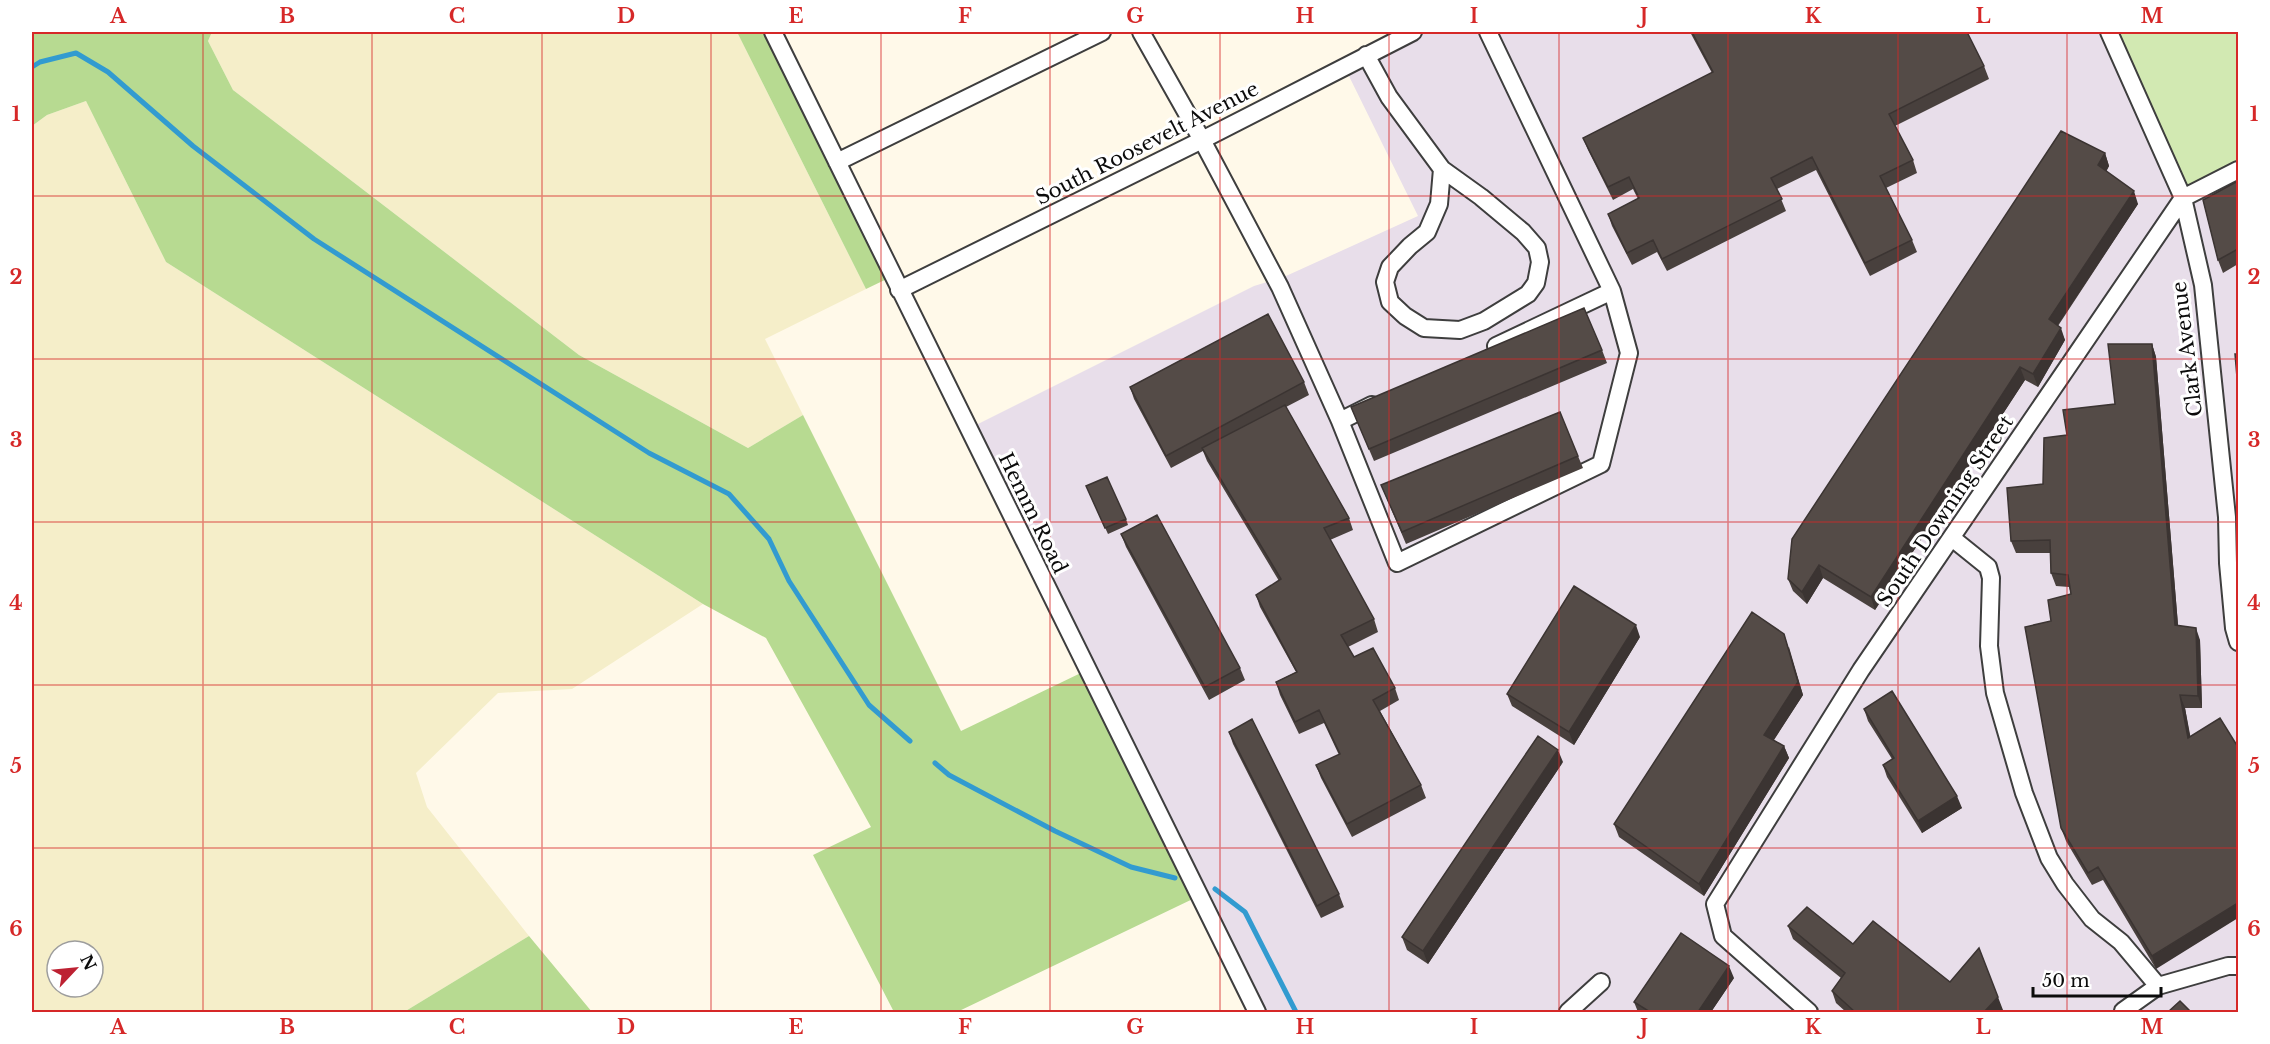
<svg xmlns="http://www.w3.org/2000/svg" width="2270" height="1044" font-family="'Libre Baskerville',serif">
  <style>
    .industrial { fill: #e8deea }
    .farmland { fill: #f5eec9; fill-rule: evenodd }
    .green { fill: #d2e9b2 }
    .forest { fill: #b7da91 }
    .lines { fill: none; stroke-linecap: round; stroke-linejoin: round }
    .stream { stroke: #329bd0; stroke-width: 5 }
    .minor-casing { stroke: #3e3e3e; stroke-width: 20 }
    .minor { stroke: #fff; stroke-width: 16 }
    .wall { fill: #48403d }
    .shaded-wall { fill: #3b3432 }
    .building { fill: #544b47; stroke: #3b3432; stroke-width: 1.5 }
    .grid { fill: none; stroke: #d62828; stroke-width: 1.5; stroke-opacity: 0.55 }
    .labels { text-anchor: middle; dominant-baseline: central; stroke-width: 6; stroke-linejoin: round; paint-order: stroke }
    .street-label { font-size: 20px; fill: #0b0b0b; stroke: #fff }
    .neatline { fill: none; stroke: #d62828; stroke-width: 2 }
    .grid-label { font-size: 20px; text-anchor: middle; font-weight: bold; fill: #d62828 }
  </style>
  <rect width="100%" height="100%" fill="#fff9e9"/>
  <path class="industrial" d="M1413 32H2109L2238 170V1012H1258L968 429 1254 286 1286 276 1418 216 1344 66Z"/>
  <path class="farmland" d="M212 32H737L866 289 765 339 803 415 748 448 579 355 233 90 208 41Z
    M86 101 166 262 703 604 572 689 498 693 416 773 427 807 529 936 404 1012H32V126L47 115ZM57 951H93V987H57Z"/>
  <path class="green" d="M2109 32H2238V170L2183 198Z"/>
  <path class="forest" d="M32 32H212L208 41 233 90 579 355 748 448 803 415 961 731 1087 670 1199 896 957 1012H894L813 855 871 827 766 638 703 604 166 262 86 101 47 115 32 126Z
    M737 32H773L893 276 866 289Z
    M529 936 592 1012H404Z"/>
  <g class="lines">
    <path class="stream" d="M32 67 40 62 76 53 108 72 193 146 314 239 649 453 729 494 769 539 789 581 869 705 910 741
      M935 763 949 775 1055 831 1131 867 1175 878
      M1215 889 1245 912 1296 1012"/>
    <defs>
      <path id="minor" d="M773 32 1257 1012
        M1141 32 1202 140 1280 287 1340 421 1372 405
        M1488 32 1612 291 1496 346
        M2109 32 2183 198 2203 285 2227 517 2228 563 2234 628 2238 642
        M1366 55 1389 97 1442 169 1481 197 1523 232 1537 248 1540 262 1536 283 1528 294 1484 321 1460 330 1424 328 1405 316 1390 302 1385 282 1390 267 1410 246 1427 232 1439 204 1442 169
        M837 162 1102 32
        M899 290 1202 140 1413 32
        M1340 421 1397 563 1601 464 1629 353 1612 291
        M1952 538 1988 567 1991 578 1989 646 1995 693 2024 793 2049 858 2065 884 2092 919 2121 942 2158 986 2123 1011 2124 1012
        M2158 986 2228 966H2238
        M1568 1012 1601 982
        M1809 1012 1723 936 1715 904 1861 670 2183 198 2238 170"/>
    </defs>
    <use href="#minor" class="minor-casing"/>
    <use href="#minor" class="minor"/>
  </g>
  <path class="wall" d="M1690 32H1967L1984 66 1989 79 1895 126 1913 160 1917 173 1886 188 1912 240 1917 252 1870 276 1816 170 1777 189 1786 211 1667 271 1657 252 1632 265 1612 226 1608 214 1638 199 1633 189 1613 200 1588 150 1583 138 1712 73Z
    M2105 153 2109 166 2106 171 2138 204 2058 326 2065 340 2038 387 2025 380 1875 610 1823 578 1807 604 1793 591 1788 579Z
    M2238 181V264L2223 273 2218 260Z
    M2152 344 2156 357 2178 625 2200 640 2202 708H2185L2190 737 2156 969 2103 880 2092 885 2066 841 2061 828 2051 621 2071 594 2069 587 2056 586 2051 573 2050 553H2016L2011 541 2043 484 2067 435 2115 404Z
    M1602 350 1607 363 1374 461 1351 407Z
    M1304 382 1309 395 1286 407 1349 518 1353 530 1330 540 1374 619 1378 632 1348 647 1354 657 1395 688 1399 700 1380 711 1421 785 1426 798 1352 837 1321 778 1316 765 1339 755 1324 723 1299 734 1280 695 1276 682 1296 672 1260 607 1256 595 1279 581 1207 461 1203 451 1171 468 1134 399 1130 387Z
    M1578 456 1583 468 1406 544 1381 485Z
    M1086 486 1126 519 1128 525 1108 534Z
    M1121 534 1240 668 1245 680 1209 700 1126 547Z
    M1640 637 1574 745 1512 706 1507 694Z
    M1789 647 1803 695 1774 740 1784 746 1789 758 1704 896 1619 837 1614 824Z
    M1864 709 1962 808 1922 833 1887 777 1883 765 1892 759 1868 721Z
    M1229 732 1339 894 1344 907 1321 918 1233 744Z
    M1563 762 1428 964 1407 950 1402 937Z
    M1788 926 1950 982 2003 1010 2000 1012H1846L1836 1003 1832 991 1841 978 1793 939Z
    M1734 978 1711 1012H1638L1634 1002Z"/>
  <path class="shaded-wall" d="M2105 153 2109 166 2103 178 2098 165Z
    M2134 191 2138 204 2053 332 2049 319Z
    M2061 328 2065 340 2038 387 2033 374Z
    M2152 344 2156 357 2179 637 2175 625Z
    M2020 367 2025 380 1875 610 1871 597Z
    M1819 565 1823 578 1807 604 1802 592Z
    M1636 625 1640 637 1574 745 1569 732Z
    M2196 628 2200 640 2202 708 2198 696Z
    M1784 634 1803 695 1769 747 1764 735Z
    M2180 695 2185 708 2193 750 2188 738Z
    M1784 746 1789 758 1704 896 1699 884Z
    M1558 750 1563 762 1428 964 1423 951Z
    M1957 796 1962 808 1922 833 1918 821Z
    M2238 903V918L2156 969 2152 956Z
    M1729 966 1734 978 1711 1012H1698Z
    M1998 997 2003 1010 2000 1012H1984Z"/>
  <path class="building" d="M1692 32H1967L1984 66 1889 114 1913 160 1880 176 1912 240 1865 263 1812 157 1771 178 1782 199 1662 259 1653 240 1627 253 1608 214 1639 198 1629 177 1608 187 1583 138 1713 72Z
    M2061 131 2105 153 2098 165 2134 191 2049 319 2061 328 2033 374 2020 367 1871 597 1819 565 1802 592 1788 579 1792 539Z
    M2238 181V249L2218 260 2203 200Z
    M1584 308 1602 350 1369 449 1351 407Z
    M1268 314 1304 382 1166 456 1130 387Z
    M2108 344H2152L2175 625 2196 628 2198 696 2180 695 2188 738 2220 718 2238 747V903L2152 956 2098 867 2088 873 2061 828 2025 627 2051 621 2048 600 2071 594 2068 575 2051 573 2050 540 2011 541 2007 488 2043 484 2044 438 2067 435 2063 410 2115 404Z
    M2235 354H2238V389Z
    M1285 405 1349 518 1324 528 1374 619 1341 635 1354 657 1373 648 1395 688 1373 700 1421 785 1347 824 1316 765 1340 754 1319 710 1295 722 1276 682 1297 672 1256 595 1281 579 1202 448Z
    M1560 412 1578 456 1402 532 1381 485Z
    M1107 477 1126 519 1105 528 1086 486Z
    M1157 515 1240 668 1205 687 1121 534Z
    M1574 586 1636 625 1569 732 1507 694Z
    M1752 612 1784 634 1798 682 1764 735 1784 746 1699 884 1614 824Z
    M1892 691 1957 796 1918 821 1883 765 1894 758 1864 709Z
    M1252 719 1339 894 1317 906 1229 732Z
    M1538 736 1558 750 1423 951 1402 937Z
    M1807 907 1853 944 1873 921 1950 982 1979 948 1998 997 1984 1012H1855L1832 991 1845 973 1788 926Z
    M1681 933 1729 966 1698 1012H1650L1634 1002Z
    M2180 1001 2191 1012H2168Z"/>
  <path class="grid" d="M203 32V1012M372 32V1012M542 32V1012M711 32V1012M881 32V1012M1050 32V1012M1220 32V1012M1389 32V1012M1559 32V1012M1728 32V1012M1898 32V1012M2067 32V1012M32 196H2238M32 359H2238M32 522H2238M32 685H2238M32 848H2238"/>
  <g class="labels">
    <g class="street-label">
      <text transform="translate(1147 143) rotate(-27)">South Roosevelt Avenue</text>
      <text transform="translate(2187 349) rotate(-97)">Clark Avenue</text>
      <text transform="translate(1945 511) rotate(-56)">South Downing Street</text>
      <text transform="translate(1033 513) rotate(64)">Hemm Road</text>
    </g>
  </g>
  <rect width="2270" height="1044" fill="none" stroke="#ffffff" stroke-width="66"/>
  <g transform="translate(75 969) rotate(64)"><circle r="28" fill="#ffffff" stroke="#9d9d9d" stroke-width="1.5"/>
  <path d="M0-4.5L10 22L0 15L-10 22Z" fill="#bd2132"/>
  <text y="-9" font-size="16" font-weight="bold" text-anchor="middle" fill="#0b0b0b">N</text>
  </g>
  <path d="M2033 987v9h128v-9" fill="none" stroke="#0b0b0b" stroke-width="3"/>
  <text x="2042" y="987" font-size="18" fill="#0b0b0b" stroke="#ffffff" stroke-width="4.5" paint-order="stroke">50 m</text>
  <rect x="33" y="33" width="2204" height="978" class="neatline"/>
  <g class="grid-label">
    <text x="118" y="23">A</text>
    <text x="287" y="23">B</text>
    <text x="457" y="23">C</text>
    <text x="626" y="23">D</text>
    <text x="796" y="23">E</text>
    <text x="965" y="23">F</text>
    <text x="1135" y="23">G</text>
    <text x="1305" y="23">H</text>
    <text x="1474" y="23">I</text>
    <text x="1644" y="23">J</text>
    <text x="1813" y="23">K</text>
    <text x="1983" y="23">L</text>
    <text x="2152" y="23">M</text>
    <text x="16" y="121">1</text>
    <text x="2254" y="121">1</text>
    <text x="16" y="284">2</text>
    <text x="2254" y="284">2</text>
    <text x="16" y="447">3</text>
    <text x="2254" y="447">3</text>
    <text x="16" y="610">4</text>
    <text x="2254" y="610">4</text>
    <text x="16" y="773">5</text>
    <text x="2254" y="773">5</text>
    <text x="16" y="936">6</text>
    <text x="2254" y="936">6</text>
    <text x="118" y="1034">A</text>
    <text x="287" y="1034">B</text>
    <text x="457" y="1034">C</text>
    <text x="626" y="1034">D</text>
    <text x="796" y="1034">E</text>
    <text x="965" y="1034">F</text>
    <text x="1135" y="1034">G</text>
    <text x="1305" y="1034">H</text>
    <text x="1474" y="1034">I</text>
    <text x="1644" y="1034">J</text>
    <text x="1813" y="1034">K</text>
    <text x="1983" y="1034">L</text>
    <text x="2152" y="1034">M</text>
  </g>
</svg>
